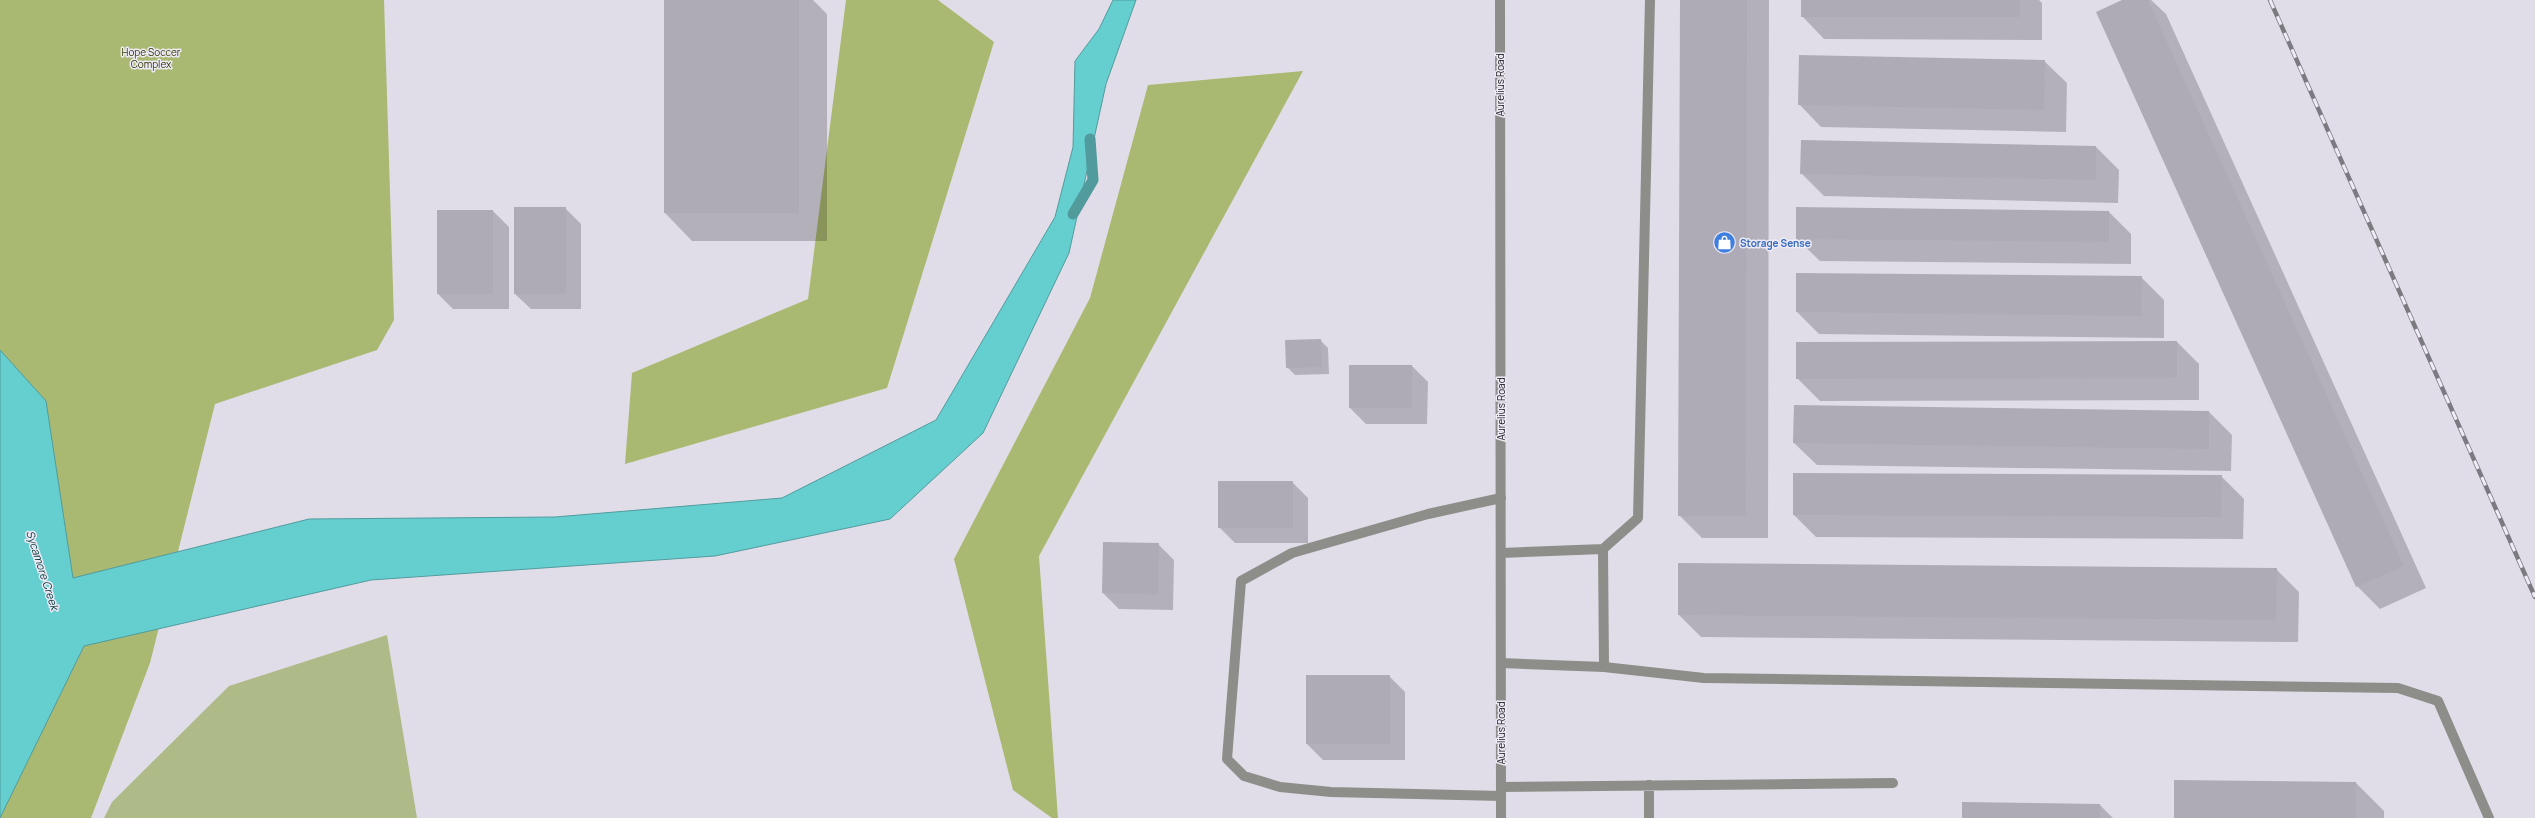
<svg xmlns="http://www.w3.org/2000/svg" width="2535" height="818" font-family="Manrope,sans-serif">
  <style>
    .green { fill: #afba89 }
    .forest { fill: #aab971 }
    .water { fill: #65cfd0; stroke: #519b9d }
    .shadow { fill: #0003 }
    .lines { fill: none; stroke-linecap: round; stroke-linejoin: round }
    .stream { stroke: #519b9d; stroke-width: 11 }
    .building { fill: #afabb6 }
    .service { stroke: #8d8e89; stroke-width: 10 }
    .tertiary { stroke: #8d8e89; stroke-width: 10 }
    .rail-casing { stroke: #7c7a81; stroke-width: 4.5 }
    .rail { stroke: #eeeaf6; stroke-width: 3; stroke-dasharray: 9; stroke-linecap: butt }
    .labels { text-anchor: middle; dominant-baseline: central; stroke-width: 3; stroke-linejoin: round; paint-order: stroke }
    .park-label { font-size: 10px; fill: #2f3700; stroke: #eeeaf6 }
    .street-label { font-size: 10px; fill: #232226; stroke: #eeeaf6 }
    .shop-label { font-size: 10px; font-weight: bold; fill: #366cbe; stroke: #eeeaf6; text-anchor: start }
    .water-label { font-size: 11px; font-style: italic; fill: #033839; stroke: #eeeaf6 }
  </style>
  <rect width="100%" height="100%" fill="#e1dde8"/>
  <path class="green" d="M387 635 417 818H104L112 802 229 686Z"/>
  <path class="forest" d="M0 0H384L394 320 377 350 215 404 150 663 91 818H0Z
    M846 0H938L994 42 887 388 625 464 632 373 808 299Z
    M1303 71 1039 556 1058 818H1052L1013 790 954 559 1090 298 1148 85Z"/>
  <path class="water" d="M1113 0H1136L1106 84 1069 253 983 433 890 519 715 556 371 580 84 646 0 818V350L46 401 73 578 309 519 555 517 782 498 936 420 1055 217 1073 147 1075 61 1099 29Z"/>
  <path class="shadow" d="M665 0H813L827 14V241H692L665 213Z
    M1681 0H1769L1768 538H1702L1679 515Z
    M1802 0H2039L2042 3V40L1824 39 1802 16Z
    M2125 0H2151L2166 14 2426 588 2380 609 2357 586Z
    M2044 61 2067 83 2066 132 1821 127 1799 104Z
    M2096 147 2119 170 2118 203 1824 196 1801 173Z
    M565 208 581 224V309H531L515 294Z
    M493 211 509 227V309H453L438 294Z
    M2109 212 2131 234V264L1820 261 1797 239Z
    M2141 277 2164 300V338L1819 334 1797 312Z
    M1320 340 1328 348 1329 374 1295 375 1287 367Z
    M2177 342 2199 364V400L1820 401 1797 378Z
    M1412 366 1428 382 1427 424H1366L1350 408Z
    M1795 406 2209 412 2232 435 2231 471 1817 465 1794 443Z
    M2221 476 2244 499 2243 539 1816 537 1794 515Z
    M1292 482 1308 498V543H1235L1219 527Z
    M1158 544 1174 560 1173 610 1119 609 1103 593Z
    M2276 569 2299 592 2298 642 1701 637 1679 615Z
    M1307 676H1389L1405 692V760H1323L1307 744Z
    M2356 783 2384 811V818H2175Z
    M1963 803 2100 805 2113 818H1963Z"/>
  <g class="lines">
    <path class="stream" d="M1073 214 1093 180 1090 139"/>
  </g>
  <path class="building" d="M664 0H799V213H664Z
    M1680 0H1747L1746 516H1678Z
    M1801 0H2020V17H1801Z
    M2122 0H2148L2404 566 2356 587 2096 12Z
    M1799 55 2045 60 2044 110 1798 105Z
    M1801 140 2096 146V180L1800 174Z
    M514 207H566V294H514Z
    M1796 207 2109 211V242L1796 239Z
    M437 210H493V294H437Z
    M1796 273 2142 276 2141 316 1796 312Z
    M1321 339 1322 367 1286 368 1285 340Z
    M2177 341V378L1796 379V342Z
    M1349 365H1412V408H1349Z
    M1794 405 2209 411V449L1793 443Z
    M1793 473 2222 475 2221 517 1793 515Z
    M1218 481H1293V528H1218Z
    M1103 542 1159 543 1158 594 1102 593Z
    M1678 563 2277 568 2276 620 1678 615Z
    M1306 675H1390V744H1306Z
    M2174 780 2356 782V818H2174Z
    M1962 802 2100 804V818H1962Z"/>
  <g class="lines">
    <path class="service" d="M1501 498 1428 514 1292 553 1241 581 1227 759 1244 776 1280 787 1331 792 1501 796
      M1501 553 1603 549
      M1501 663 1604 667 1704 678 2398 688 2438 701 2489 818
      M1604 667 1603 549 1638 518 1650 0
      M1501 787 1893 783
      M1649 818V785"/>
    <path class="tertiary" d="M1500 0 1501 818"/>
    <defs>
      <path id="rail" d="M2270 0 2535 597"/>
    </defs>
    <use href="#rail" class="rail-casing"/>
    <use href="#rail" class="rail"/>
  </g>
  <defs>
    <symbol id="shop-disc" viewBox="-11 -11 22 22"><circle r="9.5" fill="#3f7fe0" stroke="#eeeaf6"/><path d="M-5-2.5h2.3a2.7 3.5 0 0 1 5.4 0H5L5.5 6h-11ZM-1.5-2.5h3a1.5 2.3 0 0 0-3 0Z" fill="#fff"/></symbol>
  </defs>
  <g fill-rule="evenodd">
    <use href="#shop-disc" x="1712" y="230" width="25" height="25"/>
  </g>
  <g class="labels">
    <g class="park-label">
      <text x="151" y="52">Hope Soccer<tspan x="151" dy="12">Complex</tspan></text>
    </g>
    <g class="street-label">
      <text transform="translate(1500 85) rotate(-90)">Aurelius Road</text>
      <text transform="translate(1501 409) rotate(-90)">Aurelius Road</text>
      <text transform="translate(1501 733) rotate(-90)">Aurelius Road</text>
    </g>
    <g class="shop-label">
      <text x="1740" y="243">Storage Sense</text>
    </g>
    <g class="water-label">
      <text transform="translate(43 570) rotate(72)">Sycamore Creek</text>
    </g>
  </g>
</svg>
